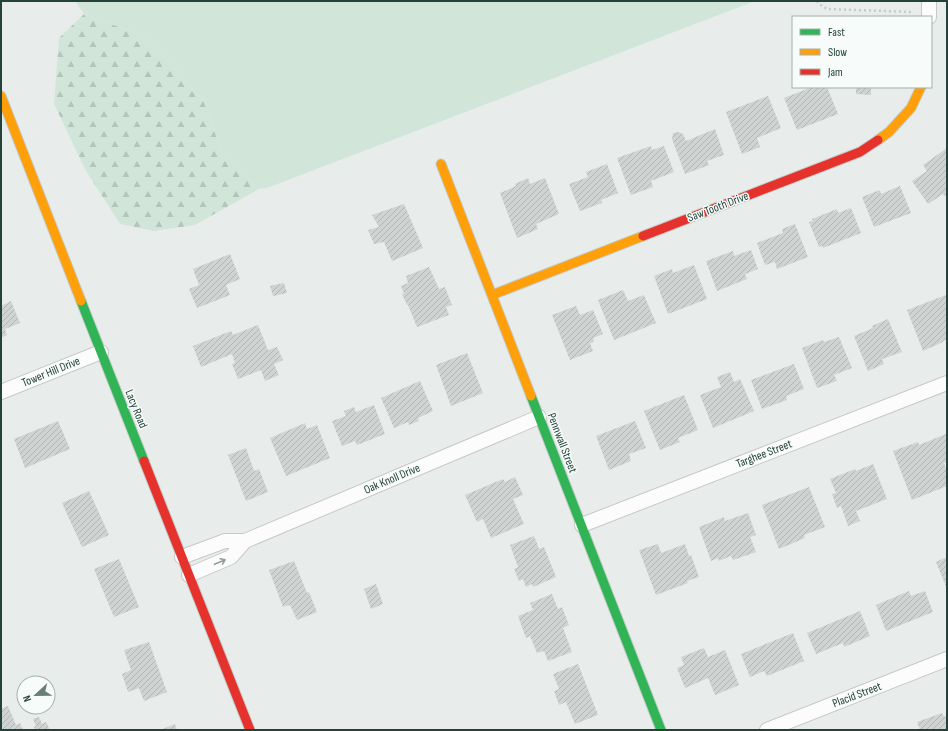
<svg xmlns="http://www.w3.org/2000/svg" width="948" height="731" font-family="'Sofia Sans Condensed',sans-serif">
  <style>
    .green { fill: #d1e6d8 }
    .forest { fill: url(#forest-firs) }
    .building { fill: url(#building-hatch) }
    .lines { fill: none; stroke-linecap: round; stroke-linejoin: round }
    .street-casing { stroke: #c5cac8; stroke-width: 16 }
    .fast-casing { stroke: #c3cbc8; stroke-width: 11 }
    .slow-casing { stroke: #c3cbc8; stroke-width: 11 }
    .jam-casing { stroke: #c3cbc8; stroke-width: 11 }
    .path { stroke: #c3ccca; stroke-width: 2.5; stroke-dasharray: 2 3; stroke-linecap: butt }
    .street { stroke: #fcfcfc; stroke-width: 14 }
    .fast { stroke: #30b455; stroke-width: 9 }
    .slow { stroke: #ff9f0a; stroke-width: 9 }
    .jam { stroke: #e5322d; stroke-width: 9 }
    .oneway { stroke: #909f9b }
    .labels { text-anchor: middle; dominant-baseline: central; stroke-width: 3; stroke-linejoin: round; paint-order: stroke }
    .street-label { font-size: 12px; fill: #24423a; stroke: #f7fbf9 }
  </style>
  <defs>
    <pattern id="forest-firs" width="22" height="20" patternUnits="userSpaceOnUse"><rect width="22" height="20" fill="#d1e6d8"/><path d="M5 1l3.5 6h-7zM16 11l3.5 6h-7z" fill="#b3c6ba"/></pattern>
    <pattern id="building-hatch" width="6" height="6" patternUnits="userSpaceOnUse"><rect width="6" height="6" fill="#cfd4d2"/><path d="M-1 1l2-2M0 6l6-6M5 7l2-2" fill="none" stroke="#b2b7b5"/></pattern>
  </defs>
  <rect width="100%" height="100%" fill="#e8edeb"/>
  <path class="green" d="M75 1H755L267 188 259 189 222 153 203 100 146 37 84 14Z"/>
  <path class="forest" d="M84 14 146 37 203 100 222 153 259 189 195 225 154 231 120 224 86 171 54 104 59 38Z"/>
  <path class="building" d="M812 87H827L838 114 797 130 784 98Z
    M856 87H871V95L856 94Z
    M768 96 781 128 757 138 760 147 742 154 726 112Z
    M715 129 724 155 707 161 709 165 685 174 672 139 673 133 679 132 683 134 686 141Z
    M651 146 652 150 664 146 674 172 651 181 653 187 631 195 617 158Z
    M947 148V194L944 196 943 194 928 204 912 181 927 171 923 165Z
    M607 164 618 193 601 200 602 203 580 211 569 184 588 177 586 172Z
    M528 178 530 184 545 178 559 214 536 224 538 229 517 238 500 193 516 186 515 184Z
    M900 186 911 213 874 227 862 197 880 190 881 194Z
    M404 204 423 248 392 261 384 242 374 244 368 230 379 227 372 215Z
    M851 208 861 233 823 248V246L819 247 809 222 813 221 812 219 837 209 838 213Z
    M795 224 808 257 777 269 775 262 765 265 757 243 783 233 782 229Z
    M751 250 758 269 745 274 747 279 717 291 706 261 733 251 734 256Z
    M230 254 240 279 226 285 230 295 197 308 189 289 199 285 193 269Z
    M694 265 707 299 668 314 654 276 672 269 673 273Z
    M429 267 439 289 445 287 452 305 446 307 449 315 417 327 408 305H407L402 294H404L401 286 408 283 406 276Z
    M284 283 287 293 273 296 270 286Z
    M623 290 628 301 644 295 656 323 614 340 598 300Z
    M946 295 947 298V339L943 341V342L923 351 907 310Z
    M11 301 20 323 5 329 7 335 1 338V306Z
    M576 306 580 315 593 310 603 334 593 338 594 342 590 343 593 351 570 360 552 315Z
    M888 319 902 352 882 359 884 364 868 371 854 336 873 328 872 326Z
    M258 325 268 350 277 347 283 360 274 364 279 375 265 381 261 370 238 379 232 364 235 363 232 354 201 367 193 346 231 331 233 335Z
    M839 337 852 368 834 375 837 381 817 388 802 348 823 340 824 342Z
    M467 353 483 393 451 406 436 365Z
    M794 364 804 389 786 396 787 400 762 409 751 380Z
    M730 372 734 382 740 379 754 411 713 428 700 395 721 387 717 377Z
    M420 381 433 411 418 418 419 421 409 425 408 422 394 428 381 398Z
    M684 395 698 430 678 438 680 442 660 450 644 411Z
    M374 405 385 434 357 445 355 441 342 446 332 421 346 416 344 411 354 407 356 412Z
    M58 421 70 449 25 468 14 439Z
    M635 421 646 448 629 454 631 461 609 470 596 436Z
    M305 423 307 429 317 425 330 458 286 476 270 438Z
    M946 434 947 437V462L944 463 947 471V486L912 500 893 451 918 442 919 445Z
    M246 448 254 471 259 469 268 492 246 501 228 455Z
    M873 464 887 499 856 511 860 521 848 526 841 506 837 508 832 494 836 493 830 479 855 469 856 471Z
    M515 477 523 495 513 499 524 524 491 538 483 519 477 522 465 495 503 479 505 482Z
    M809 487 825 527 804 535 805 538 779 549 762 505Z
    M89 491 109 535 82 547 62 503Z
    M748 513 756 535 750 537 756 552 733 560 731 556 719 561 718 558 711 561 699 527 724 517 725 521Z
    M534 536 539 549 544 547 556 577 533 587 532 584 526 587 523 579 519 581 514 569 518 567 510 545Z
    M658 544 661 553 685 544 689 556 691 555 699 577 687 581 688 583 656 595 639 550Z
    M947 557V589L936 562Z
    M119 559 139 607 114 617 94 569Z
    M294 561 307 593 309 592 317 612 297 620 290 605 283 607 269 570Z
    M376 584 383 604 371 609 364 589Z
    M909 591 911 596 925 591 933 612 886 631 876 605Z
    M552 594 558 609 562 607 569 625 563 628 572 652 548 661 544 651 537 653 530 636 526 638 518 616 533 610 530 603Z
    M860 611 870 636 844 647 843 643 816 654 807 633Z
    M793 633 804 661 767 676 764 671 750 677 741 654Z
    M149 642 167 692 144 701 139 688 128 692 122 674 131 670 124 650Z
    M704 648 708 657 725 650 739 685 715 695 708 678 685 688 677 668 684 665 681 657Z
    M578 664 598 715 575 724 566 702 559 705 554 691 559 689 553 674Z
    M8 706 16 725 20 723 23 730H1V709Z
    M942 713 944 717 947 716V730H920L917 722Z
    M39 717 42 724 46 722 50 730H35L34 727 36 726 33 719Z
    M175 724 177 730H160Z"/>
  <g class="lines">
    <defs>
      <path id="street" d="M929 17V1
        M1 392 101 352
        M582 525 947 383
        M182 557 225 541H245L539 417
        M189 575 231 557 245 541
        M767 730 947 659"/>
      <path id="fast" d="M81 301 144 461
        M531 396 661 730"/>
      <path id="slow" d="M1 96 81 301
        M878 140 889 132 911 108 921 87
        M441 164 531 396
        M492 295 643 236"/>
      <path id="jam" d="M643 236 860 152 878 140
        M144 461 250 730"/>
    </defs>
    <use href="#street" class="street-casing"/>
    <use href="#fast" class="fast-casing"/>
    <use href="#slow" class="slow-casing"/>
    <use href="#jam" class="jam-casing"/>
    <path class="path" d="M817 1 819 4 827 9 914 12"/>
    <use href="#street" class="street"/>
    <use href="#fast" class="fast"/>
    <use href="#slow" class="slow"/>
    <use href="#jam" class="jam"/>
  </g>
  <defs><path id="oneway-shaft" d="M-6 0H5M1.5-3L5.5 0L1.5 3" fill="none" stroke-width="1.6" stroke-linecap="round" stroke-linejoin="round"/></defs>
  <use class="oneway" href="#oneway-shaft" transform="translate(220 562) rotate(-23)"/>
  <g class="labels">
    <g class="street-label">
      <text transform="translate(718 207) rotate(-21)">Saw Tooth Drive</text>
      <text transform="translate(51 372) rotate(-22)">Tower Hill Drive</text>
      <text transform="translate(136 409) rotate(68)">Lacy Road</text>
      <text transform="translate(562 443) rotate(69)">Pennwall Street</text>
      <text transform="translate(764 454) rotate(-21)">Targhee Street</text>
      <text transform="translate(392 479) rotate(-23)">Oak Knoll Drive</text>
      <text transform="translate(857 695) rotate(-21)">Placid Street</text>
    </g>
  </g>
  <rect width="948" height="731" fill="none" stroke="#24423a" stroke-width="4"/>
  <rect x="792" y="16" width="140" height="72" fill="#f7fbf9" stroke="#a3b1ad"/>
  <rect x="800" y="29" width="20" height="6" fill="#30b455" stroke="#a3b1ad"/>
  <text x="828" y="36" font-size="12" fill="#24423a">Fast</text>
  <rect x="800" y="49" width="20" height="6" fill="#ff9f0a" stroke="#a3b1ad"/>
  <text x="828" y="56" font-size="12" fill="#24423a">Slow</text>
  <rect x="800" y="69" width="20" height="6" fill="#e5322d" stroke="#a3b1ad"/>
  <text x="828" y="76" font-size="12" fill="#24423a">Jam</text>
  <g transform="translate(36 695) rotate(248)"><circle r="19" fill="#f7fbf9" stroke="#a3b1ad"/>
  <path d="M0-3L7 15L0 10L-7 15Z" fill="#697e78"/>
  <text y="-6" font-size="11" font-weight="bold" text-anchor="middle" fill="#24423a">N</text>
  </g>
</svg>
